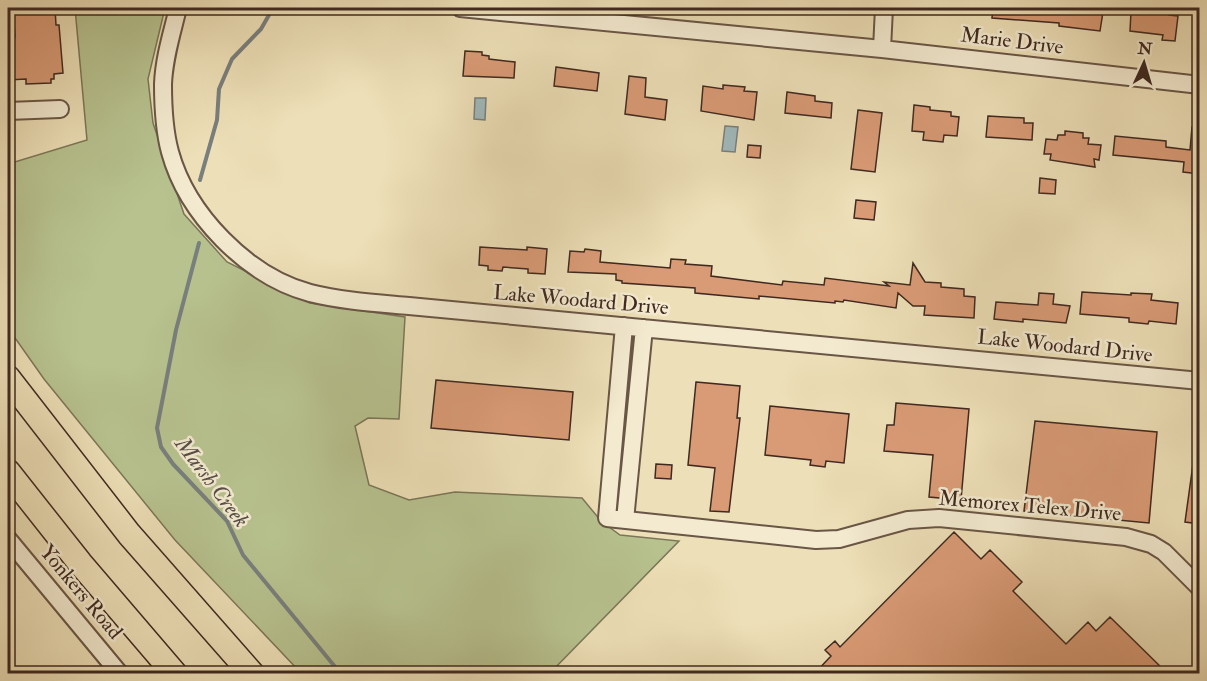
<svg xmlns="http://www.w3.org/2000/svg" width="1207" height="681" font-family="'IM FELL Double Pica',serif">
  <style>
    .green { fill: #b7c28f; stroke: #7b7658; stroke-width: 1.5 }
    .water { fill: #a0b9bb; stroke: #797f7d; stroke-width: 1.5 }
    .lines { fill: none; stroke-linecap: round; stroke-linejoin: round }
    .stream { stroke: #797f7d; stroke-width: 4 }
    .building { fill: #d99b76; stroke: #3f2920; stroke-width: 1.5 }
    .minor-casing { stroke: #6a5646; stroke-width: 20 }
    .highway-casing { stroke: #3f2920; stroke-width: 27 }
    .minor { stroke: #f3ead0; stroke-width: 16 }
    .highway { stroke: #eddfb7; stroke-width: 24 }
    .labels { text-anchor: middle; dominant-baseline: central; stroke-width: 5; stroke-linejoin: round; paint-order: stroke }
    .street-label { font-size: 21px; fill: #3f2920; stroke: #f3ead0 }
    .water-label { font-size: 22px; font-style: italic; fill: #574d47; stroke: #f3ead0 }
  </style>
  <rect width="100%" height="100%" fill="#eddfb7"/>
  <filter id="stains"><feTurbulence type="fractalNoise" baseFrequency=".00333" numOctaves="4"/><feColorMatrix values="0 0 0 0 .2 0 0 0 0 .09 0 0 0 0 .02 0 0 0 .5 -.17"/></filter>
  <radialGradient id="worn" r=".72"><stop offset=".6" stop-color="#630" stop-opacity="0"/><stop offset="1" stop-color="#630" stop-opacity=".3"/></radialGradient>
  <path class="green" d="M75 8H165L148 79 153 123 184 214 227 262 310 303 405 317 399 419 368 418 355 426 369 485 409 500 455 492 582 498 601 521 620 535 679 541 550 673H301L175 540 44 379 8 328V164L87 140Z"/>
  <path class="water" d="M475 98H486L485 120 474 119Z
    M725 126 738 127 735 152 722 151Z"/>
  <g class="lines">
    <path class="stream" d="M200 180 217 120 219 89 232 59 261 29 273 8
      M199 243 176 330 157 428 161 447 173 464 227 521 243 555 341 674"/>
  </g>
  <path class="building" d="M13 8H55L56 25H59L63 73 54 74V79H51V83L26 84V79L8 80V37H15Z
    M993 8H1066L1103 12 1100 31 1059 26V23L992 18Z
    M1151 9 1169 11V15L1178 16 1175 41 1162 40 1163 35 1130 31 1131 12 1150 14Z
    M465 51 482 52V55L489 56V59L515 62 514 78 463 76Z
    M556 67 599 73 597 91 554 86Z
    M629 76 646 78 645 97 667 100 665 120 625 114Z
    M723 85 745 87 744 91 757 92 754 120 701 111 703 86 723 89Z
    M787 92 815 96V101L832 103 831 118 785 113Z
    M914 105 930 107V110L951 112V116L959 117 957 136 944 135 943 142 923 140 924 132 912 131Z
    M858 110 882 113 875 172 851 169Z
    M988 116 1024 118V123H1033L1032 140 986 137Z
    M1192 127 1200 128V174L1183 172 1184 162 1113 155 1115 136 1166 141V147L1190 150Z
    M1065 131 1083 133V138H1089L1088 144 1101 145 1099 160 1094 159 1095 167 1050 160 1051 154H1044L1046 139 1057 140 1058 135H1065Z
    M748 145 761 146 760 158 747 157Z
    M1040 178 1056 180 1055 194 1039 193Z
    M856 200 876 202 874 220 854 218Z
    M480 247 527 250V247L547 249 545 274 528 273V269L503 267 502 271 488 270V266L479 265Z
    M585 249 601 251 600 262 670 268 671 259 686 260 685 264 712 266 711 276 782 285 783 281 824 285 825 278 889 286 884 282 910 285 913 263 925 282 941 283V287L964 289V296L975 297 974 318 924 315 925 306H913L898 293 896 308 844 300 843 302 835 301V303L759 296V299L695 293V288L622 283V281L616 280V274L568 272 570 251 584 252Z
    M1082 292 1131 295V293L1152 294 1151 300 1178 303 1176 324 1149 321 1148 324 1129 322V318L1080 314Z
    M1039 293 1054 294 1053 304 1070 306 1066 323 1023 319V322L994 319 996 302 1038 305Z
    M436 380 573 392 569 440 431 428Z
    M696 382 740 386 737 418H740L729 512 710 511 715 468 688 465Z
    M896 403 969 409 961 500 929 497 933 455 884 451 887 425H894Z
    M770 406 849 414 844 463 826 461 825 467 810 465 811 460 765 455Z
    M1035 421 1157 432 1149 523 1024 511Z
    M656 464 672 465 671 479 655 478Z
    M1193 464 1200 465V524L1185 522Z
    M954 532 981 559 990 550 1022 582 1013 591 1066 644 1088 622 1096 631 1110 617 1168 674H814L831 656 825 650 835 641 840 647Z"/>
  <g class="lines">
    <defs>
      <path id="minor" d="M178 8C172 33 164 58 163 84 163 106 164 130 170 152 187 214 247 276 310 293 342 301 376 303 409 306L1200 381
        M460 8 882 49 1200 85
        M882 49 884 8
        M8 111 60 109
        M624 326 607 518 816 540 839 539 908 520 939 518 1126 537 1151 544 1164 552 1200 588
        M625 520 644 328
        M8 539 120 674"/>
      <path id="highway" d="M8 378 129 534 252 674
        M8 472 80 563 175 674"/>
    </defs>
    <use href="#minor" class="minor-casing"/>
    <use href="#highway" class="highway-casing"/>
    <use href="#minor" class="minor"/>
    <use href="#highway" class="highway"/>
  </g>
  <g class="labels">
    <g class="street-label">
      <text transform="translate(1012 41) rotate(7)">Marie Drive</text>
      <text transform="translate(581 300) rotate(5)">Lake Woodard Drive</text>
      <text transform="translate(1065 346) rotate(6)">Lake Woodard Drive</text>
      <text transform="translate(1030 506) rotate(5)">Memorex Telex Drive</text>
      <text transform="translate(81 592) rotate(50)">Yonkers Road</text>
    </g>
    <g class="water-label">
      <text transform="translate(212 482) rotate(53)">Marsh Creek</text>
    </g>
  </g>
  <rect width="1207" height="681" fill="none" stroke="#eddfb7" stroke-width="30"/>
  <rect x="9" y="9" width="1189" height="663" fill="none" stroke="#3f2920" stroke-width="3"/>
  <rect x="15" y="15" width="1177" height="651" fill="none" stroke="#3f2920" stroke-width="1.5"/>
  <g transform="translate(1144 63) rotate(4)" stroke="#f3ead0" stroke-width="4.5" paint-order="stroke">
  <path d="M0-4.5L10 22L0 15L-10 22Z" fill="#3f2920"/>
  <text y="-9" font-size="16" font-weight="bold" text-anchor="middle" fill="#3f2920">N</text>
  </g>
  <rect width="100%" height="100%" filter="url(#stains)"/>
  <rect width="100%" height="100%" fill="url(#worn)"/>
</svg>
